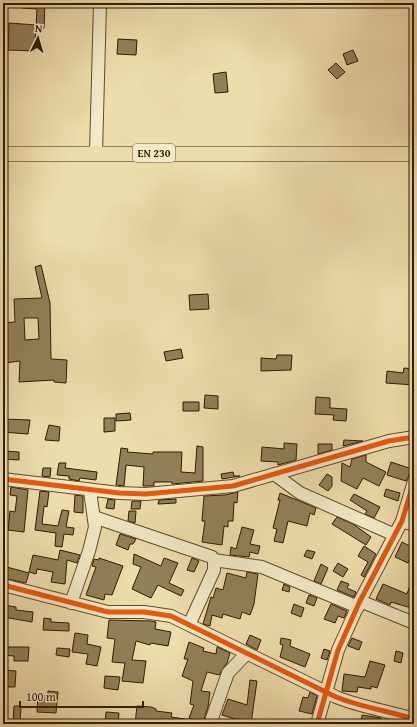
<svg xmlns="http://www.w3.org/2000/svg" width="417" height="727" font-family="'Gentium Book Plus',serif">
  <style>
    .building { fill: #928058; stroke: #2f1b00; fill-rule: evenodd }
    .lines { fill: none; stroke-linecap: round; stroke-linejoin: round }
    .minor-casing { stroke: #5e4c2a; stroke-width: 14 }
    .major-casing { stroke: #2f1b00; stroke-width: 16 }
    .minor { stroke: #f3e9c8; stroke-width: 12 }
    .major { stroke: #edddaa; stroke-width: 15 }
    .cycleway-casing { stroke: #f3e9c8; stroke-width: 8 }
    .cycleway { stroke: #e8590c; stroke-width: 5 }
    .labels { text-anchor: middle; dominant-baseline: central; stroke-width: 3; stroke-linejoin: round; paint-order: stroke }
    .shield { fill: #f3e9c8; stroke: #6a593c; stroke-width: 1 }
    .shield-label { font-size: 11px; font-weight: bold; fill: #2f1b00 }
  </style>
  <rect width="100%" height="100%" fill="#edddaa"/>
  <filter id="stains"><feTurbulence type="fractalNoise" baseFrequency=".005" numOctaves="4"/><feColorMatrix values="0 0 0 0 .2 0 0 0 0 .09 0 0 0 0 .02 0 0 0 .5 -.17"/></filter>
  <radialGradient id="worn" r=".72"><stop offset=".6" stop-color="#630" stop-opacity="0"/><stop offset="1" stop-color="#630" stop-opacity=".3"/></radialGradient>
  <path class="building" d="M22 3H45L44 28H36L37 9 22 8Z
    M9 23 36 25 35 51 8 50Z
    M118 39 137 40 136 55 117 54Z
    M353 50 358 61 347 65 343 54Z
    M336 63 345 72 337 79 328 70Z
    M226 72 228 92 215 93 213 74Z
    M41 265 50 303 51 359 67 360 66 383 54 382V380L19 382 20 361 5 363 3 323 15 322 14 299 42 298 35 267ZM24 318H38L39 339 25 340Z
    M208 294 209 309 190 310 189 295Z
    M181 349 183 358 166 361 164 352Z
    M277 355H292L291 370 261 371V358L276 359Z
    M404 368 414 369V385L386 383 387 371 403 373Z
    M205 395 218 396V409L204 408Z
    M316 397 330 398V408L347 409 346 421 333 420 334 415 315 414Z
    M183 402H199V411H183Z
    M130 413 131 420 116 421V414Z
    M104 418H115V431L104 432Z
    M3 419 30 420 28 434 3 432Z
    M49 425 60 427 59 441 45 440Z
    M344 440 363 441 343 446Z
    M284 443 297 444 296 460 278 465V462L261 461 262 447 284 449Z
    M318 444H332V450L318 454Z
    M197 446 203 447V481L172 484V482H154V486H143L144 467 126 465 124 486 116 485 121 448 128 449 127 452 153 454V452H182L181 472 195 473Z
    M3 451 19 452V460L3 459Z
    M366 455V462L386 472 379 486 363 478 357 489 341 481 342 463 350 467 352 459Z
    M391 462 412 469 406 481 387 475Z
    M59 463H66L65 468 97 472 96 480 80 478 79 481 69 479V476L57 475Z
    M43 468H51L50 477 42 476Z
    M233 472 234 476H240L222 479 221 474Z
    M327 474 332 477V486L328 491 319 485Z
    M11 487 28 490 24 532 8 530 10 511 15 512 17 496 10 495Z
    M386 489 400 493 398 501 384 496Z
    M40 491 49 492 47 507 44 506 42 524 58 526 62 510 69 511 66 527 74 528 73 535 64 534 62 547 55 546 56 533 35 530Z
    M238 492 237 503 234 502 233 521H228V527L224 526 222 545 202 542 205 521H202L204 496 225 495Z
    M280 493 316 508 314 515 310 513 307 526 288 521 283 543 274 541 277 529 273 528 280 500H278Z
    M354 494 380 507 374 518 365 514 367 511 350 500Z
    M75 495 83 496V513L74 512Z
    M108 499 115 500 114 509 106 508Z
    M176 499V503L158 504 159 500Z
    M132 501H141L140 509H131Z
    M129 511H136L135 523 128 521Z
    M337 517 353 524 371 537 366 545 332 524Z
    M242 527 254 530 250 544 260 546 258 554 250 552 249 557 230 555 231 547 236 549Z
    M120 534 136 539 133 544H130L128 550 116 545Z
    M402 542 414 548 408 563 395 557Z
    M364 546 376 554 364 577 361 575 368 562 358 556Z
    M60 550 80 555 77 563 67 560 65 584 51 582 53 572 37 569 36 574 29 572 33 555 58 560Z
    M307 550 315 552 312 559 304 556Z
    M134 554 161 566 164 558 178 563 169 583 184 590 181 596 158 585 151 598 132 589 141 567 133 564Z
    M99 558 123 566 112 595 105 594 104 600 86 595 96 567 92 566 94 559 99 560Z
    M192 558 199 561 194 572 187 570Z
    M338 563 348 569 343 577 333 571Z
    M321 564 328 568 321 584 314 581Z
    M3 566 29 573 26 583 3 578Z
    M247 572 258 574 254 604 250 615 242 612 240 619 223 614 222 618 212 615 210 626 203 624 211 597 213 598 216 588 223 590 227 573 246 578Z
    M413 576 414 600 411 608 391 602 390 605 376 599 383 584 407 594Z
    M341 581 349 584 347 588 356 592 354 597 337 590Z
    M284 584 290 587 289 592 282 590Z
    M309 595 317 598 314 606 306 603Z
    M294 604 304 608 301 617 291 613Z
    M331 604 347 611 344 618 338 616 335 623 324 619Z
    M3 605 16 607V610L33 612 32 622 3 617Z
    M44 618 51 619V622L69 623V631L43 630Z
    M109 620 151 621 156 622 155 629 171 632 168 646 151 643 150 645 136 641 132 660 146 661 143 683 122 681 125 663 112 662 115 639 107 638Z
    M75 633 88 635 87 644 101 647 97 666 86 664 88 654 72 652Z
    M250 635 261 640 257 650 246 644Z
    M281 638 291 640 290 646 310 654 305 667 280 657 283 645 280 644Z
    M352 638 362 642 359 650 348 646Z
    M189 642 204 648 203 651 216 654 217 647 230 653 227 663 219 675 207 672 201 691 210 692 208 707 203 722 189 718 194 705 190 704 193 681 182 676 188 659H184Z
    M3 647H29L28 661H14V656L3 655Z
    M57 648 70 649 69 657 56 655Z
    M324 649 330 651 327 660 321 658Z
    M396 651 403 653 401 663 394 661Z
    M370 661 385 665 377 688 371 686V689L358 687 357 692 342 691 344 674 365 677Z
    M3 670 16 671 15 687H3Z
    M105 676 120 677 118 690 104 688Z
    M250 680 257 681 251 724 222 715 228 699 247 705Z
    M48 691 58 692 56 713 37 712 38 695 48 696Z
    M310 692 317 696 312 714 299 711 303 697 308 698Z
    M14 706H21L20 724H13Z
    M137 706 151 707 156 709V711L172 713 171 717 192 720 191 724H135Z
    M106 712 119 713 118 724H105Z
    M362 715 381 718 380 724H361Z"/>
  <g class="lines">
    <defs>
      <path id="minor" d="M96 153 100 3
        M274 474 300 493 395 535
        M3 479 119 493 146 494 233 486 389 441 414 437
        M94 517 212 557 214 560V570L189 625
        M402 521 414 525
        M214 560 262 567 358 607
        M3 585 108 612H144L171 616 336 697C361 707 388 711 414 719
        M360 601 414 623
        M71 603 89 551 95 527 90 491
        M210 724 228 673 247 653
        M317 724 338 650 360 601 402 521 414 481"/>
      <path id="major" d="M3 154H414"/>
    </defs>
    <use href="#minor" class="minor-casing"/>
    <use href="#major" class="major-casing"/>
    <use href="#minor" class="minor"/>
    <use href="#major" class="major"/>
    <defs>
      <path id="cycleway" d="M3 479 119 493 146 494 233 486 389 441 414 437
        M3 585 108 612H144L171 616 336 697C361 707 388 711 414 719
        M317 724 338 650 360 601 402 521 414 481"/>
    </defs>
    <use href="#cycleway" class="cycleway-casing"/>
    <use href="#cycleway" class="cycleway"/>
  </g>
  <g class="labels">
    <rect class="shield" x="133" y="144" width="42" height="18" rx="3"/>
    <g class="shield-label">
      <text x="154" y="153">EN 230</text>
    </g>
  </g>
  <rect width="417" height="727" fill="none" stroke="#edddaa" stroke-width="16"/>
  <rect x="4" y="4" width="409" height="719" fill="none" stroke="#2f1b00" stroke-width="2"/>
  <rect x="8" y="8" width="401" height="711" fill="none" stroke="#2f1b00"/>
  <g transform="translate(38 38) rotate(5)" stroke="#f3e9c8" stroke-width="3" paint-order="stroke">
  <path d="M0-3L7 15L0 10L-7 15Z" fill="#2f1b00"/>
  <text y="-6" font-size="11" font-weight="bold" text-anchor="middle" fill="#2f1b00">N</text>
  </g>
  <path d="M20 701v6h123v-6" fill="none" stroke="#2f1b00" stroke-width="2"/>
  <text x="26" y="701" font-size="12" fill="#2f1b00" stroke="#f3e9c8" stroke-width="3" paint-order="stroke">100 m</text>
  <rect width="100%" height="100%" filter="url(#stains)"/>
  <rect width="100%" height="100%" fill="url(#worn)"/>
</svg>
